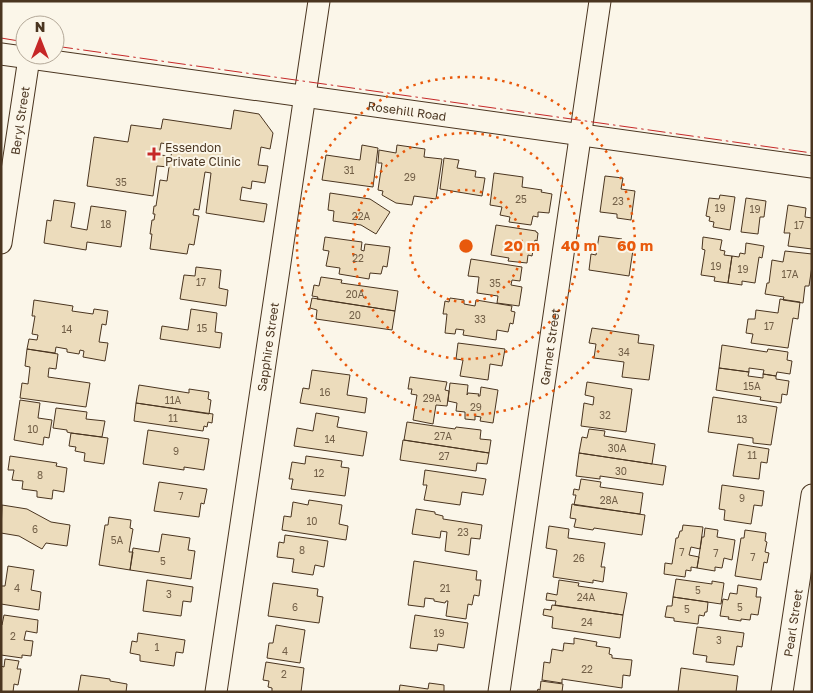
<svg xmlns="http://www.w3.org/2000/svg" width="813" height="693" font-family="'Golos Text',sans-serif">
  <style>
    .building { fill: #ecdcbc; stroke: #4a3520; fill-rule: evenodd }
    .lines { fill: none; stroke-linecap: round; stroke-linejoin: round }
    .minor-casing { stroke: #4a3520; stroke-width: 23 }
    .minor { stroke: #fbf6e9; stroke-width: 21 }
    .power { stroke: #c62828; stroke-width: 1; stroke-dasharray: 18 4 2.5 4; stroke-linecap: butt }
    .ring { fill: none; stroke: #e8590c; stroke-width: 2.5; stroke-dasharray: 2.5 5 }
    .poi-dot { fill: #c62828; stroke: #fbf6e9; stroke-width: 2 }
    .labels { text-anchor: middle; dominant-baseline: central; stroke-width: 4; stroke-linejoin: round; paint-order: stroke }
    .number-label { font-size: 10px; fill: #725f47 }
    .street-label { font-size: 12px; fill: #4a3520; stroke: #fbf6e9 }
    .poi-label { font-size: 12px; fill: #4a3520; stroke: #fbf6e9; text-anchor: start }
    .centre { fill: #e8590c; stroke: #fbf6e9; stroke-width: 2.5 }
    .ring-label { font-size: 15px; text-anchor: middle; font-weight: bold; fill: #e8590c; stroke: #fbf6e9; stroke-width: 4; stroke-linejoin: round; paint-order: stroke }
  </style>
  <rect width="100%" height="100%" fill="#fbf6e9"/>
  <path class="building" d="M234 110 259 114 273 133 270 149 261 147 258 165 268 166 265 183 252 181 251 189 242 187 240 200 267 204 264 222 206 213 211 173 205 172 199 210 194 209 193 215 199 216 194 245 189 244 187 254 150 249 152 234H150L152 220H154L155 214H153L154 206H156L160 180 167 181 169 167 157 166 153 196 87 186 94 137 128 142 131 125 161 129 163 119 231 129ZM161 143 173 145 171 156 159 155Z
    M362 145 378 148 373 187 322 180 326 155 360 160Z
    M397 145 425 149 424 157 442 159 436 199 414 196 412 205 396 203 382 195 383 191 378 190 382 163H378L379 150 396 153Z
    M444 158 459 160 457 168 476 171 475 177 485 178 482 196 440 189Z
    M494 173 523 177 522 187 542 190 541 192 552 194 549 213 538 212V217L533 216 531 225 509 222 510 217 500 215 502 207 490 205Z
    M605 176 623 178 621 189 635 191 631 220 617 218V214L600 212Z
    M330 193 370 199 390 212 376 234 361 225 333 221 334 211 328 210Z
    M720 195 735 197 730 230 713 227 714 222 709 221 710 217 706 216 709 198 719 199Z
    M746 198 766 201 764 217H760L758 234 741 232Z
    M54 200 75 203 71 227 87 230 91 206 126 211 121 247 87 242 86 250 44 243 47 220 51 221Z
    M788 205 806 208 805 217 812 218V249L788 246 790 233H784Z
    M496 225 536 231V232L538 233 537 241 535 240 532 256 528 255 527 263 508 261 509 258 491 255Z
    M599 236 622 239 621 248 633 250 629 276 589 270 591 254 596 255Z
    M325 237 362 242 361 250 364 251 365 244 390 247 387 267 383 266 381 274 370 273 369 279 339 274 340 268 326 266 329 251 323 250Z
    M703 237 722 240 720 250 725 251 724 255 732 256 728 283 714 281 715 277 701 275 705 250 702 249Z
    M746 243 764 246 762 258 759 257 755 283 742 281V285L728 283 732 256 739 257 740 253 745 254Z
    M785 251 812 254V266L809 286H805L803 303 783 300 784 297 765 294 767 283H769L772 260 783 262Z
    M471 259 522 267 520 281 512 280 511 285 522 287 519 306 497 303 498 296 477 293 479 277 468 276Z
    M196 267 221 270 219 288 228 290 226 306 180 299 184 275 195 276Z
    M321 277 342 280 341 283 398 291 395 311 317 299 318 297 312 296 314 285 319 286Z
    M312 298 395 311 392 330 316 319 317 310 310 308Z
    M450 298 464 300V304L475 306 476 300 512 306 511 311 515 312 513 324 510 323 508 332 497 330 496 340 463 335 464 330 456 329 455 334 445 333 447 314H443L445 301 449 302Z
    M780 299 800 302 798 319 793 318 788 348 751 343 753 334 746 333 748 319H755L756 310 778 313Z
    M34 300 73 306 72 311 93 314 94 309 108 311 106 325 102 324 99 342 108 343 105 361 83 357 84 351 80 350 79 354 67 352V349L56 347 55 353 27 349 29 339 37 340 38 335 32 334 35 316H32Z
    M191 309 217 313 215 332 222 333 220 348 160 339 162 326 188 330Z
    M592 328 639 335 638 343 654 345 649 380 622 377 624 362 594 358 596 344 589 343Z
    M458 343 505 349 502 366 490 364 488 380 460 376 463 360 456 359Z
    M722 345 767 352 768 349 788 352 787 360 792 361 790 374 777 372 776 376 763 374 764 370 749 368V372L719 368Z
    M27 349 58 354 56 369 49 368 48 377 90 383 86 407 20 398 22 383 28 384 30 367 25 366Z
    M719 368 749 372 748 376 763 378V374L776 376V379L789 381 787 395 782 394 781 403 760 400 761 397 716 390Z
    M312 370 350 375 347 395 367 398 365 413 300 403 303 388 309 389Z
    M410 377 447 382 445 390 449 391 447 406 436 405 433 424 413 420 417 395 411 394 412 389H408Z
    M587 382 632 389 626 432 581 426 584 403 593 405 594 397 585 395Z
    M450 383 468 385 467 395 468 393 479 394 478 396H480L481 387 498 390 493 423 480 421 481 417 475 416V420L465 419V412L456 411 457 403 448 401Z
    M139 385 189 393V389L209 392 208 399 211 400 209 414 136 403Z
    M713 397 777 407 771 445 753 443V438L708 432Z
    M20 400 40 403 38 418 52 420 49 438 44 437 43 445 14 440Z
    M136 403 213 414 212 423 208 422 207 427 204 426 203 431 134 421Z
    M56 408 87 412 86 419 105 421 102 437 71 433 67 432V430L53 428Z
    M316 413 339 417 337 427 367 432 363 456 294 446 297 428 313 431Z
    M407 422 455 429 456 427 481 430 480 439 491 440 489 453 404 440Z
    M589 429 605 431 604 436 655 444 652 464 579 453 582 437 587 438Z
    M148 430 209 439 204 470 184 467V470L143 464Z
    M71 433 108 438 104 464 84 461 85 453 75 451 76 447 69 446Z
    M403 440 489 453 487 464 477 463 476 471 400 460Z
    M738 444 769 449 767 463 761 462 759 479 733 476Z
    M579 453 666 466 663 485 600 476V479L576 476Z
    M10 456 57 463 56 466 67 468 64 492 53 490 52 499 37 497V491L22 489 23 481 12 480 14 470H8Z
    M306 456 342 461 341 467 349 468 345 496 291 489 293 479H289L292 462 305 464Z
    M425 470 486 479 483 495 462 492 460 505 424 500 427 485H423Z
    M581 479 601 482 600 487 643 493 640 514 574 505 576 495H573L574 489 579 490Z
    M159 482 207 489 204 504 201 503 199 517 154 511Z
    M722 485 764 491 762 506 754 505 751 524 724 520 725 510 719 509Z
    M309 500 342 505 339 524 348 526 346 540 282 530 284 516 291 517 293 502 308 505Z
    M572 504 645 515 642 535 594 528 593 530 574 527 576 519 570 518Z
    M2 505 27 509 51 522 70 525 67 546 46 543 42 549 19 536 1 533Z
    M416 509 435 512V514L443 516V519L482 525 480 539 471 538 469 555 445 551 447 532 441 531 440 538 412 534Z
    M109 517 131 520 130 528 133 529 129 552H133L130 570 99 565 105 525H108Z
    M683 525 703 527 700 549 691 547 689 555 699 557 697 568 691 567V571L686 570 685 577 664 574 665 563 672 564 676 538H678L680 531H682Z
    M549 526 569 529 568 538 605 543 601 567H605L603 582 593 580V583L553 577 557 550 546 548Z
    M705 528 718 530 717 537 735 540 732 560 724 558 722 568 715 567V571L697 568 702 537H704Z
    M745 530 766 533 765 541 767 542 765 552 769 553 767 563 764 562 761 580 735 576 741 538H744Z
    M162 534 190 538 188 550 195 551 191 579 130 570 133 548 159 552Z
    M285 535 328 541 324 567 315 565 313 575 292 572 294 559 277 557 279 542 284 543Z
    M414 561 477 571 476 580H481L479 596 474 595 472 605 468 604 466 619 446 616 448 601H446L445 603 434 601V599L425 598 424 607 408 605Z
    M8 566 34 570 31 590 41 592 39 610 1 604V586H5Z
    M676 579 712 584V581L724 583 721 604 673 597Z
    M147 580 193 587 191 602 183 601 181 616 143 611Z
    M559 580 579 583 578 586 627 593 623 615 555 605 556 601 546 600 547 593 557 595Z
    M273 583 318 589 317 596 323 597 319 623 268 616Z
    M738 585 757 588 756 597H761L758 615 751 614 750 620 741 619V621L728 619 729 617 720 616 723 599 728 600 730 593 737 594Z
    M673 597 708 602 707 612H705L704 616 699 615 698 624 674 621V618L665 617 667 606H672Z
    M552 605 623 615 620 638 552 628 553 617 543 615 544 609 551 610Z
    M4 615 38 620 37 633 26 631 24 640 33 641 31 656 22 655V658L1 655V625H2Z
    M415 615 468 623 464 648 438 644 437 651 410 648Z
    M276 625 305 630 300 663 267 658 269 643H273Z
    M697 627 744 633 742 647 737 646 734 665 706 662 707 656 693 654Z
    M138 633 185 640 183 653 176 652 174 666 140 661V655L130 653 132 641 137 642Z
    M574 638 597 642 596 646 610 648 609 654 612 655V658L632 660 630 676 623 675 622 688 562 679V683L542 680 544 662 550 663 552 649 563 651 564 643 574 644Z
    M5 659 19 661 17 669H21L18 685 14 684 13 692H1V663V666L4 667Z
    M266 662 304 668 301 692H272V688L268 687 269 681 263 680Z
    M681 668 738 676 736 692H678Z
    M81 675 110 679V681L127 684 126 692H78Z
    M541 681 563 684 562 692H537L538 689 540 690Z
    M429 683 444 685V692H399L400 685 428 689Z"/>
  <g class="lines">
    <defs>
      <g id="minor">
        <path id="s1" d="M1 54 812 167"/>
        <path id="s2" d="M1 243 29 58"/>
        <path id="s3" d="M216 692 319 1"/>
        <path id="s4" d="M499 692 600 1"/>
        <path id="s5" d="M782 692 812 495"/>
      </g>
    </defs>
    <use href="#minor" class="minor-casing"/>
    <use href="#minor" class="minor"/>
    <path class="power" d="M1 38 25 42
      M55 46 812 153"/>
  </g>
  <g class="ring">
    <circle cx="466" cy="246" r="56"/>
    <circle cx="466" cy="246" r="113"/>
    <circle cx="466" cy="246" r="169"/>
  </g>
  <path class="poi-dot" d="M151.5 146.5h5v5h5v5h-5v5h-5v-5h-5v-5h5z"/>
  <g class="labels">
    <g class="number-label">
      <text x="349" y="170">31</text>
      <text x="410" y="177">29</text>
      <text x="121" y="182">35</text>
      <text x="521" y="199">25</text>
      <text x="618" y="201">23</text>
      <text x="720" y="208">19</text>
      <text x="755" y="209">19</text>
      <text x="361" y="216">22A</text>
      <text x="106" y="224">18</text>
      <text x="799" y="225">17</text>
      <text x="358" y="258">22</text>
      <text x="716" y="266">19</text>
      <text x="743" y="269">19</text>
      <text x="790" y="274">17A</text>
      <text x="201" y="282">17</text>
      <text x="495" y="283">35</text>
      <text x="355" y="294">20A</text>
      <text x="355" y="315">20</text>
      <text x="480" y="319">33</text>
      <text x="769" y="326">17</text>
      <text x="202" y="328">15</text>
      <text x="67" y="329">14</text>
      <text x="624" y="352">34</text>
      <text x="752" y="386">15A</text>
      <text x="325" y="392">16</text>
      <text x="432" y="398">29A</text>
      <text x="173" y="400">11A</text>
      <text x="476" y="407">29</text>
      <text x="605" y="415">32</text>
      <text x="173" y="418">11</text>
      <text x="742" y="419">13</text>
      <text x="33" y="429">10</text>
      <text x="443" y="436">27A</text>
      <text x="330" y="439">14</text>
      <text x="617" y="448">30A</text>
      <text x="176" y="451">9</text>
      <text x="752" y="455">11</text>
      <text x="444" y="456">27</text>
      <text x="621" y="471">30</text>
      <text x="319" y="473">12</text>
      <text x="40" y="475">8</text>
      <text x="181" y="496">7</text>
      <text x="742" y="498">9</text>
      <text x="609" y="500">28A</text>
      <text x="312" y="521">10</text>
      <text x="35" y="529">6</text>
      <text x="463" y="532">23</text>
      <text x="117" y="540">5A</text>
      <text x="302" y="550">8</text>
      <text x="682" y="552">7</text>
      <text x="716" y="553">7</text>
      <text x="753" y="557">7</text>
      <text x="579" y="558">26</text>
      <text x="163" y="561">5</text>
      <text x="17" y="588">4</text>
      <text x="445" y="588">21</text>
      <text x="698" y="590">5</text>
      <text x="169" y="594">3</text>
      <text x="586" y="597">24A</text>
      <text x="295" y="607">6</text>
      <text x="740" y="607">5</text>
      <text x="687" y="609">5</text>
      <text x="587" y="622">24</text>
      <text x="439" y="633">19</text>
      <text x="13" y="636">2</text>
      <text x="719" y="640">3</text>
      <text x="157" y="647">1</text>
      <text x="285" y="651">4</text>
      <text x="587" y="669">22</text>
      <text x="284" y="674">2</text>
    </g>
    <g class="street-label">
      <text stroke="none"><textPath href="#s1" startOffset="410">Rosehill Road</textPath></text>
      <text stroke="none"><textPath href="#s2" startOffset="124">Beryl Street</textPath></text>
      <text stroke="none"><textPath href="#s3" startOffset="349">Sapphire Street</textPath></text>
      <text stroke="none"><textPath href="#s4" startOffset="349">Garnet Street</textPath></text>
      <text stroke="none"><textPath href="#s5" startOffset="70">Pearl Street</textPath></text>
    </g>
    <g class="poi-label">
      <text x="165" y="147">Essendon<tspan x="165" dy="14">Private Clinic</tspan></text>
    </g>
  </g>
  <circle cx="466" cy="246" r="8" class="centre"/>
  <g class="ring-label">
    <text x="522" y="251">20 m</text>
    <text x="579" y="251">40 m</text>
    <text x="635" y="251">60 m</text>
  </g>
  <rect width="813" height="693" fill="none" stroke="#4a3520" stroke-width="5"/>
  <g transform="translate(40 40)"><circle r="24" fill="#fbf6e9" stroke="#b4a999"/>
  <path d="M0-4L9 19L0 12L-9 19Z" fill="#c62828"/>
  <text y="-8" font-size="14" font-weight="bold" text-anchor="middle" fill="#4a3520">N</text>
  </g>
</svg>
